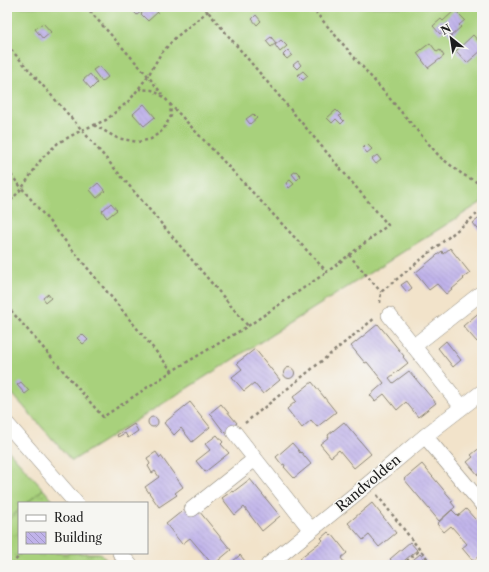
<svg xmlns="http://www.w3.org/2000/svg" width="489" height="572" font-family="'Libre Caslon Text',serif">
  <style>
    .grass { fill: url(#grass-tufts); stroke: #62764c }
    .garden { fill: #a8d17c; stroke: #62764c }
    .building { fill: url(#building-back-hatch) }
    .lines { fill: none; stroke-linecap: round; stroke-linejoin: round }
    .street-casing { stroke: #878073; stroke-width: 16 }
    .path { stroke: #878073; stroke-width: 2.5; stroke-dasharray: 3 3; stroke-linecap: butt }
    .street { stroke: #fff; stroke-width: 15 }
    .labels { text-anchor: middle; dominant-baseline: central; stroke-width: 3; stroke-linejoin: round; paint-order: stroke }
    .street-label { font-size: 14px; fill: #1c1c1c; stroke: #f6f6f2 }
  </style>
  <defs>
    <pattern id="grass-tufts" width="24" height="20" patternUnits="userSpaceOnUse"><rect width="24" height="20" fill="#a8d17c"/><path d="M3 7l-1-3M5 7V3M7 7l1-3M15 17l-1-3M17 17v-4M19 17l1-3" fill="none" stroke="#90b36b"/></pattern>
    <pattern id="building-back-hatch" width="6" height="6" patternUnits="userSpaceOnUse"><rect width="6" height="6" fill="#c0b3ea"/><path d="M-1 5l2 2M0 0l6 6M5-1l2 2" fill="none" stroke="#a499c8"/></pattern>
  </defs>
  <rect width="100%" height="100%" fill="#f6f6f2"/>
  <filter id="ink" filterUnits="userSpaceOnUse"><feTurbulence type="fractalNoise" baseFrequency=".025" numOctaves="2"/><feDisplacementMap in="SourceGraphic" scale="8" xChannelSelector="R" yChannelSelector="G"/><feConvolveMatrix kernelMatrix="1 2 1 2 8 2 1 2 1" color-interpolation-filters="sRGB"/></filter>
  <filter id="wash" filterUnits="userSpaceOnUse"><feTurbulence type="fractalNoise" baseFrequency=".012" numOctaves="4" result="noise"/><feDisplacementMap in="SourceGraphic" scale="16" xChannelSelector="R" yChannelSelector="G"/><feGaussianBlur stdDeviation="0.9" result="paint"/><feColorMatrix in="noise" values="0 0 0 0 0 0 0 0 0 0 0 0 0 0 0 0 0 1.4 0 .05"/><feComposite in="paint" operator="in"/></filter>
  <g filter="url(#wash)">
    <rect width="100%" height="100%" fill="#f2e3ca"/>
    <path class="grass" d="M43 489 55 503H27Z
      M19 510V553H100L111 565H7V521Z"/>
    <path class="garden" d="M7 7H482V202L72 461 7 388Z
      M7 449 43 489 27 503H19V510L7 521Z"/>
    <g id="blocks">
      <path class="building" d="M137 7 142 11 137 15 133 11Z
        M152 7H154L158 12 148 21 141 14 145 10 147 12Z
        M455 10 465 20 459 25 461 27 451 36 445 29 440 34 433 26 441 19 443 21Z
        M256 15 261 21 257 25 252 19Z
        M43 23 51 32 43 39 35 29Z
        M473 35 482 45V50L467 63 456 51Z
        M271 37 276 43 271 47 266 41Z
        M281 40 287 46 280 52 275 45Z
        M430 43 437 52 440 50 444 56 428 68 417 53Z
        M288 50 292 55 287 59 283 55Z
        M298 61 301 65 297 69 293 65Z
        M99 66 108 77 102 82 93 70Z
        M303 71 308 76 303 80 298 75Z
        M90 74 97 83 91 89 83 80Z
        M144 104 155 117 144 126 133 114Z
        M336 110 341 115 339 116 344 121 341 124 336 119 332 123 327 118Z
        M253 114 257 118 250 124 246 119Z
        M367 144 372 149 367 153 363 148Z
        M377 155 381 160 376 164 372 159Z
        M296 171 301 176 297 180 292 174Z
        M290 180 294 184 289 188 286 183Z
        M98 183 105 191 97 198 90 190Z
        M111 203 117 210 107 218 102 211Z
        M482 216V234L473 223Z
        M450 248 470 273 463 278 464 279 446 294 437 284 429 290 415 273 442 251 443 254Z
        M407 281 412 288 407 292 401 285Z
        M48 294 51 298 46 302 43 298Z
        M482 310V338L477 342 463 326Z
        M378 324 404 356 403 357 408 363 389 378 393 383 409 371 436 403 418 417 406 402 397 410 384 394 375 401 370 395 384 383 367 362 365 363 351 346Z
        M82 334 88 340 83 344 77 338Z
        M446 341 461 360 453 367 438 348Z
        M255 349 280 380 263 394 254 383 244 391 232 377 242 369 237 363Z
        M283.5 373a5.5 5.5 0 1 1 11 0a5.5 5.5 0 1 1-11 0Z
        M21 382 29 391 25 394 17 385Z
        M312 382 336 412 317 427 311 420 302 428 287 409 296 401 293 397Z
        M190 402 210 427 192 442 181 428 174 435 164 423Z
        M221 404 237 423 226 432 225 431 224 432 212 416H213L210 413Z
        M148 422a5 5 0 1 1 10 0a5 5 0 1 1-10 0Z
        M344 422 371 454 354 468 339 450 331 457 320 444 329 437 328 435Z
        M134 424 138 431 128 438 125 433 118 437 117 435Z
        M217 435 223 442 221 444 229 453 205 472 196 461 210 450 205 444Z
        M292 443 299 451V452L300 453 301 452 311 464 294 478 284 467 285 466 284 464 282 465 276 457Z
        M482 446V473L479 476 467 462 473 457 471 455Z
        M156 452 160 458 161 456 183 487 175 493 177 495 159 507 145 487 159 477 155 471 152 473 148 466 150 464 147 458Z
        M422 464 453 501 451 502 455 507 439 521 404 479Z
        M250 479 280 516 262 531 244 507 235 515 222 498 232 491 233 492Z
        M372 503 396 533 379 547 369 535 363 540 348 523Z
        M186 508 199 511 231 550 213 565 190 538 182 544 166 524Z
        M466 509 482 527V553L473 561 462 548 467 544 451 526 444 532 437 524 452 510 458 516Z
        M328 532 331 535 332 534 347 553 341 558 346 565H306L300 558 323 540 321 538Z
        M410 542 417 550 399 565H396L390 559Z
        M420 554 428 563 425 565H407Z
        M240 555 245 561 240 565H232L231 563Z"/>
    </g>
  </g>
  <g filter="url(#ink)">
    <use href="#blocks" fill-opacity="0" stroke="#878073" stroke-width="1"/>
    <g class="lines">
      <defs>
        <path id="street" d="M389 315 462 407
          M414 346 480 294
          M7 424 76 503
          M234 432 311 530
          M425 436 482 504
          M192 509 255 459
          M120 553 130 565
          M268 565 368 484 425 436 482 392"/>
      </defs>
      <use href="#street" class="street-casing"/>
      <path class="path" d="M86 7 148 76 162 94
        M311 7 440 157 462 174 482 185
        M7 45 82 130 248 326
        M170 104 327 272 388 225 204 7
        M94 125 117 138 138 142 151 139 163 130 171 116 170 104 164 97 152 90 139 89
        M7 170 172 371
        M7 205 22 188 42 158 58 143 82 130 106 120 130 100 148 76 160 55 175 38 213 7
        M349 255 381 292
        M380 303 381 292 482 210
        M7 306 103 417 172 371 248 326 327 272
        M245 423 375 318
        M377 495 420 550 433 565
        M12 565 21 553
        M402 565 420 550"/>
      <use href="#street" class="street"/>
    </g>
  </g>
  <g class="labels">
    <g class="street-label">
      <text transform="translate(368 483) rotate(-40)">Randvolden</text>
    </g>
  </g>
  <rect width="489" height="572" fill="none" stroke="#f6f6f2" stroke-width="24"/>
  <rect x="18" y="502" width="130" height="52" fill="#f6f6f2" stroke="#9f9f9c"/>
  <rect x="26" y="515" width="20" height="6" fill="#ffffff" stroke="#9f9f9c"/>
  <text x="54" y="522" font-size="12" fill="#1c1c1c">Road</text>
  <rect x="26" y="532" width="20" height="12" fill="url(#building-back-hatch)" stroke="#9f9f9c"/>
  <text x="54" y="542" font-size="12" fill="#1c1c1c">Building</text>
  <g transform="translate(451 38) rotate(330)" stroke="#f6f6f2" stroke-width="3" paint-order="stroke">
  <path d="M0-3L7 15L0 10L-7 15Z" fill="#1c1c1c"/>
  <text y="-6" font-size="11" font-weight="bold" text-anchor="middle" fill="#1c1c1c">N</text>
  </g>
</svg>
